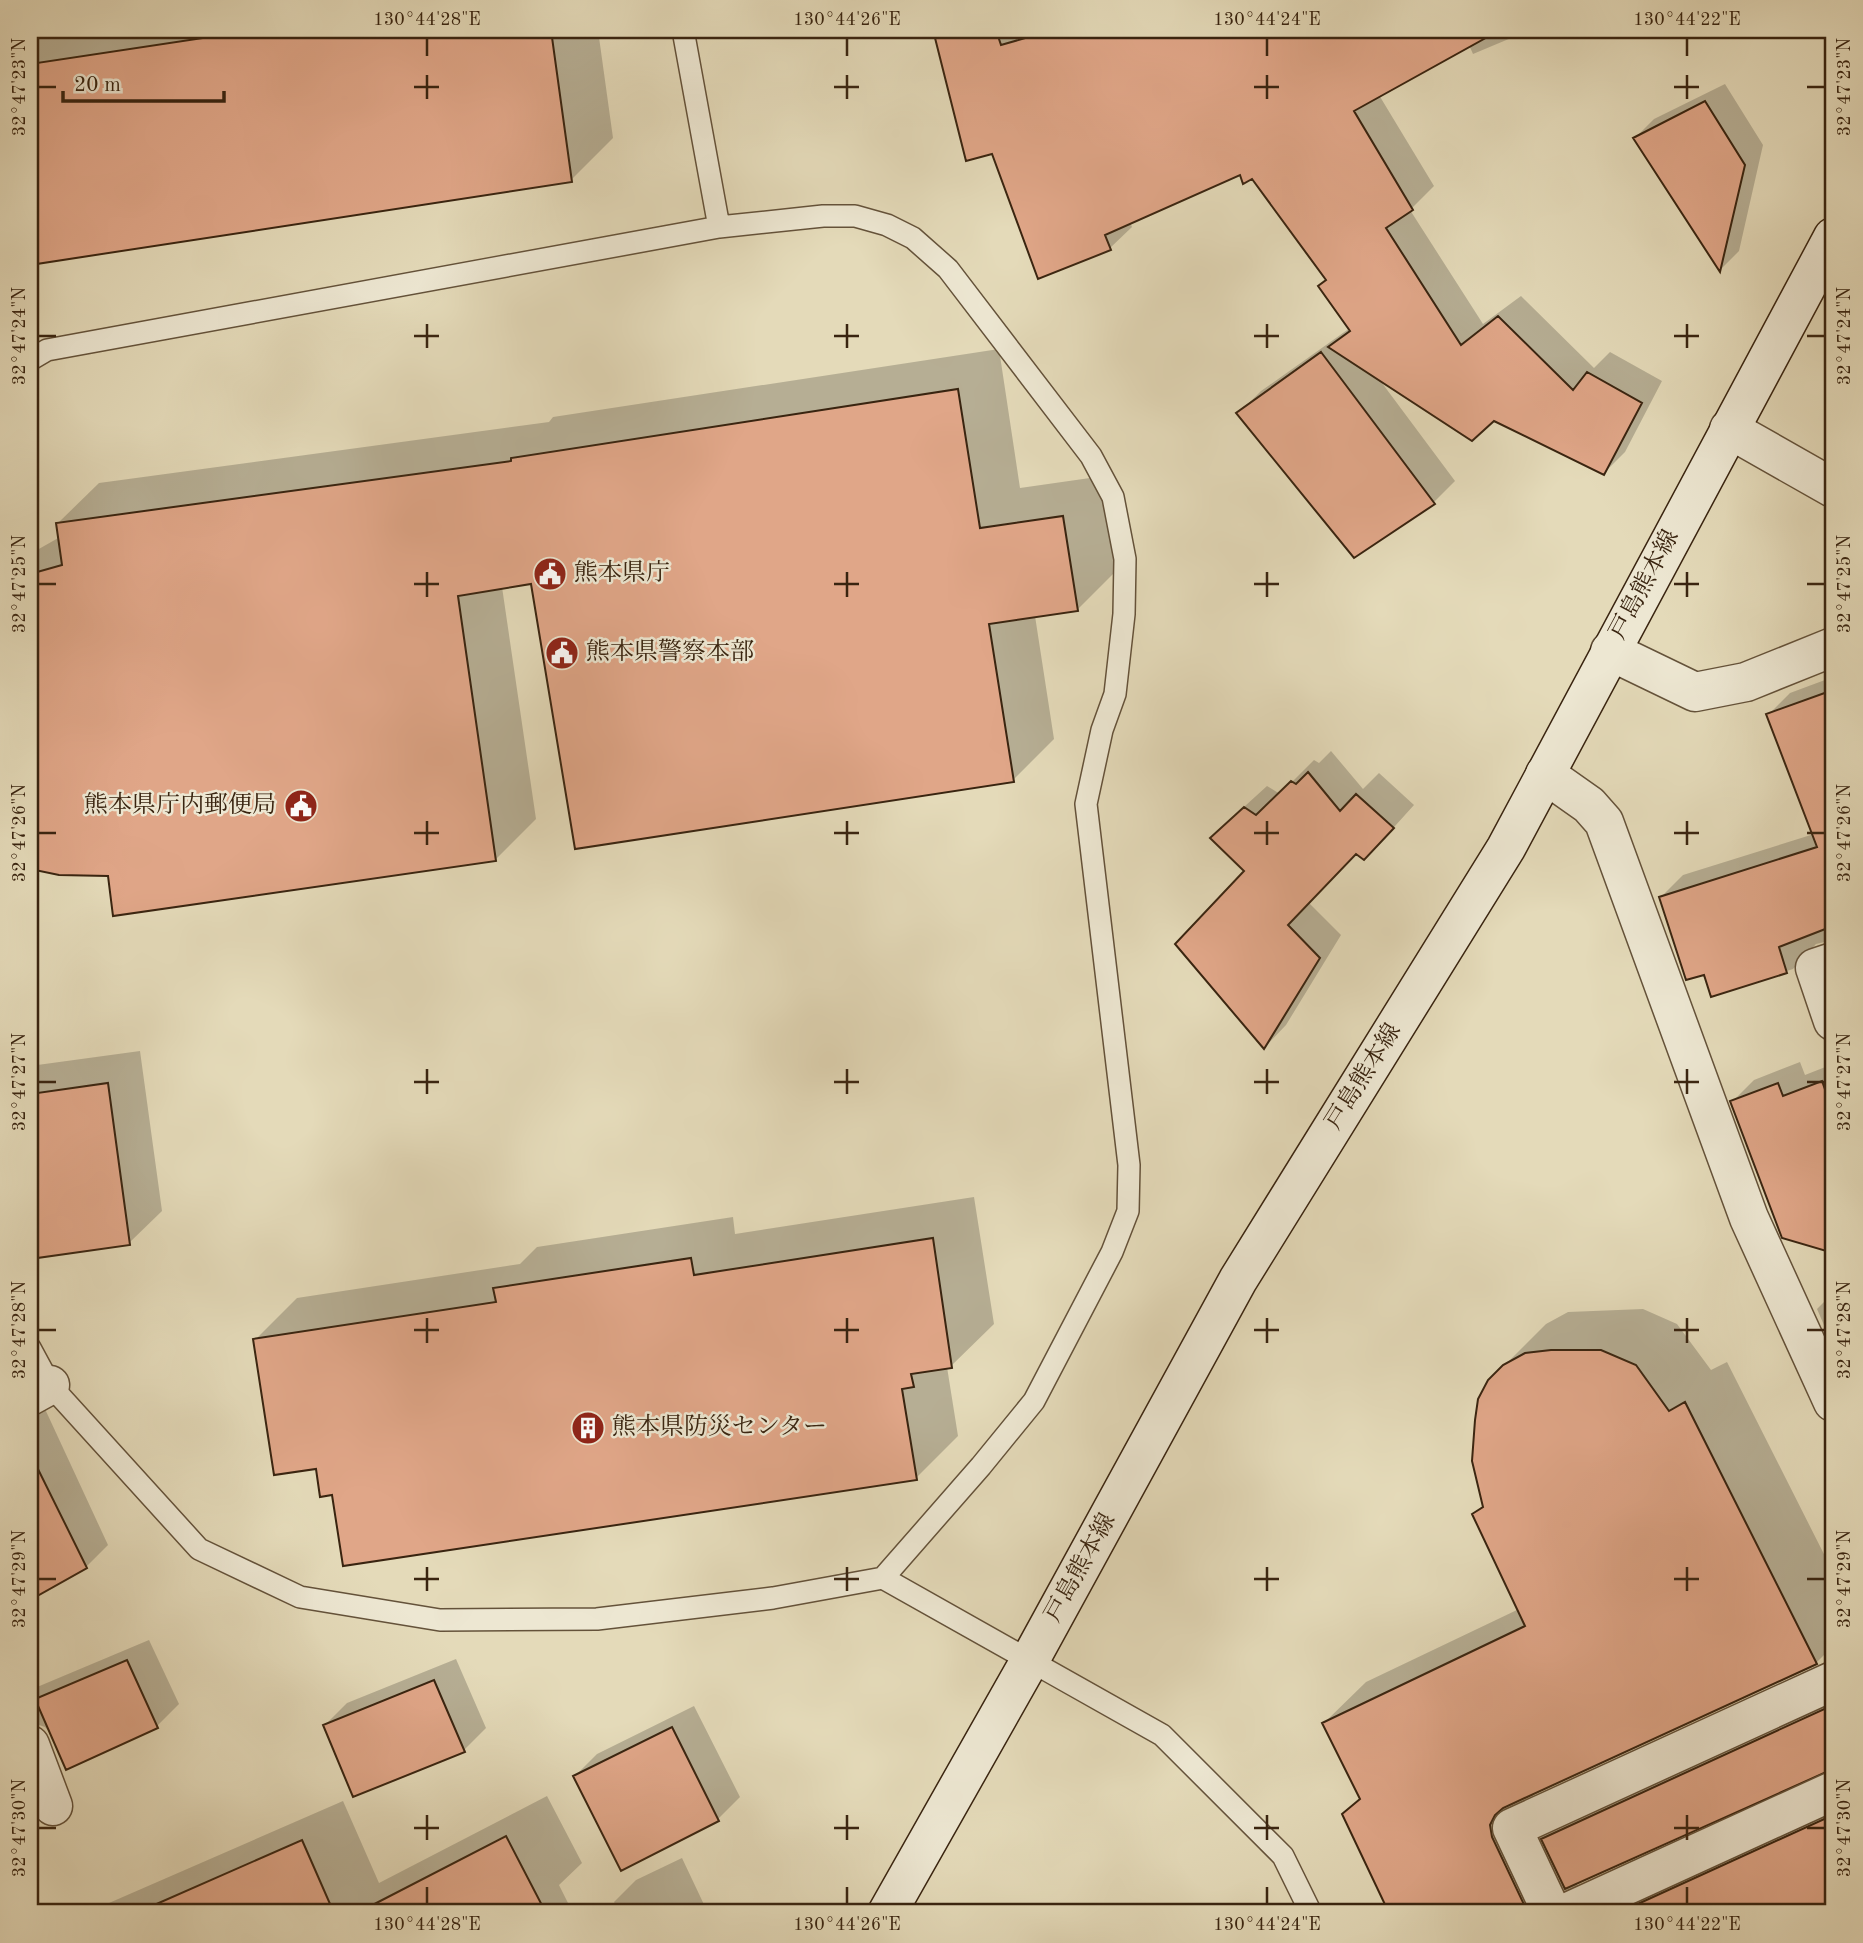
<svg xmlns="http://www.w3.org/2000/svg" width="1863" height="1943" font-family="'Old Standard TT','Noto Serif JP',serif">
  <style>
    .shadow { fill: #0003 }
    .building { fill: #e0a688; stroke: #392410; stroke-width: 2 }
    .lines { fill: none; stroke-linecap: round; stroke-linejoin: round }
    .lane-casing { stroke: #64523a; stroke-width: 24 }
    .street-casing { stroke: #64523a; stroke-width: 41 }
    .secondary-casing { stroke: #392410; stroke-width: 41 }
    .lane { stroke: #ede7d2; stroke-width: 21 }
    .street { stroke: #ede7d2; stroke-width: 38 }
    .secondary { stroke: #ede7d2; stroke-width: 38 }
    .ticks { fill: none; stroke: #392410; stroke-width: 2.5 }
    .labels { text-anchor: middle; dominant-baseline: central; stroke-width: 5; stroke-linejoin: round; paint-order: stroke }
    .poi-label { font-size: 24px; fill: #392410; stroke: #ede7d2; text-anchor: start }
    .street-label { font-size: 24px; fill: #392410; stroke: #ede7d2 }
    .neatline { fill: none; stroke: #392410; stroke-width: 2.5 }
    .ticks-label { font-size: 18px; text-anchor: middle; fill: #392410 }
  </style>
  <rect width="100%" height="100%" fill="#e4dab9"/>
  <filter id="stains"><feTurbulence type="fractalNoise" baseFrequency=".00286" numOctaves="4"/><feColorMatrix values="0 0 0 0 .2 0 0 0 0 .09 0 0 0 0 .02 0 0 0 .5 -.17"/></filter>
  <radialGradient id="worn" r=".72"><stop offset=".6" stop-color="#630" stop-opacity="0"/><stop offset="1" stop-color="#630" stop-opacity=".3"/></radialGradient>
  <path class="shadow" d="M30 30H598L613 138 571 180 30 263Z
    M934 30H1530L1473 54 1469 45 1379 95 1434 186 1410 210 1483 324 1521 296 1594 368 1610 352 1662 381 1625 452 1604 473 1494 419 1379 379 1455 481 1433 503 1239 413 1261 391 1350 328 1327 279 1253 177 1241 173 1130 222 1132 227 1110 248 993 152 967 159Z
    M1725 84 1763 145 1739 251 1721 269 1635 138 1654 119Z
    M999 349 1020 488 1104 476 1118 569 1077 610 1035 616 1054 739 1013 780 532 582 502 587 536 819 495 860 110 875 59 873 30 865V554L60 537 58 523 99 483 549 422 553 417Z
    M1833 677V940L1816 944 1793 969 1712 995 1705 973 1661 897 1683 875 1814 834 1768 715 1790 693Z
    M1331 751 1363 789 1379 773 1414 805 1386 836 1356 852 1308 902 1341 935 1286 1025 1265 1047 1247 871 1234 816 1267 786 1280 794 1314 760 1319 763Z
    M140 1051 162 1211 129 1243 30 1257V1066Z
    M1800 1062 1805 1075 1833 1064V1252L1784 1237 1732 1102 1754 1080Z
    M974 1197 994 1324 951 1366 947 1367 958 1436 916 1478 334 1493 317 1467 255 1340 297 1298 520 1264 537 1247 733 1217 735 1234Z
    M1833 1293V1346L1817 1309Z
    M1643 1309 1677 1324 1711 1370 1727 1362 1833 1572V1646L1816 1663 1533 1792V1795L1551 1832 1585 1797 1833 1684V1768L1575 1883 1582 1890 1833 1794V1913H1391L1344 1814 1361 1797 1324 1723 1366 1682 1519 1609 1474 1514 1484 1504 1489 1381 1546 1324 1568 1312Z
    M45 1409 108 1545 86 1567 30 1598V1415Z
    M149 1640 179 1704 157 1726 67 1767 54 1737 45 1727 30 1722V1732V1690Z
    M456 1659 486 1728 464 1750 325 1725 347 1703Z
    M694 1706 740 1797 718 1819 622 1868 575 1776 597 1754Z
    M547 1796 582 1863 559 1885 573 1913H86L343 1801 379 1883Z
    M682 1858 708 1913H620L614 1902 636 1880Z
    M1037 1907 1041 1913H1021L1028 1908 1030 1911Z"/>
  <path class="building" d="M256 30H551L572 182 30 265V64Z
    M933 30H996L1001 45 1053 30H1500L1354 111 1413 210 1386 228 1461 345 1498 316 1573 390 1587 372 1642 403 1604 475 1494 421 1472 441 1328 347 1350 331 1318 286 1326 280 1252 179 1243 184 1240 175 1105 235 1111 250 1038 279 992 154 966 161Z
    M1705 101 1745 165 1720 272 1633 138Z
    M1321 352 1435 504 1354 558 1236 413Z
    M958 389 980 528 1063 516 1078 611 989 624 1014 782 575 849 531 584 458 596 496 861 113 916 108 876 59 875 30 869V574L62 565 56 523 511 461V458Z
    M1833 690V926L1779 947 1787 973 1711 997 1704 975 1686 980 1659 897 1817 847 1766 714Z
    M1308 772 1340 811 1356 794 1394 828 1364 860 1356 854 1288 925 1320 958 1264 1049 1175 944 1244 871 1210 838 1244 807 1256 815 1291 781 1296 784Z
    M1822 1081 1833 1112V1253L1782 1238 1730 1101 1778 1083 1783 1096Z
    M108 1083 130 1245 30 1259V1094Z
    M933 1238 952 1368 911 1374 914 1387 902 1389 917 1480 343 1566 332 1495 320 1497 316 1469 274 1475 253 1339 496 1302 493 1288 691 1258 694 1275Z
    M1551 1350H1601L1636 1365 1669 1411 1685 1402 1817 1664 1503 1808 1495 1815 1490 1825 1492 1837 1528 1913H1389L1342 1814 1360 1799 1322 1723 1525 1626 1472 1514 1483 1507 1472 1461 1475 1420 1478 1399 1488 1380 1503 1365 1525 1353Z
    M30 1453 87 1568 30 1600Z
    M127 1660 158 1728 66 1770 35 1699Z
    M434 1680 465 1752 353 1797 323 1725Z
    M1833 1705V1769L1565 1889 1541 1839Z
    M672 1727 719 1821 621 1871 573 1776Z
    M1833 1815V1913H1618Z
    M506 1836 546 1913H357Z
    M302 1840 334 1913H136Z"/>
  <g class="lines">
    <defs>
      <path id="lane" d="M683 30 719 227
        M30 360 47 350 719 227 823 216H855L887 225 913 238 948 269 1091 456 1113 497 1125 559 1124 614 1115 694 1102 730 1086 804 1129 1165 1128 1211 1112 1252 1034 1401 981 1466 883 1578 773 1598 597 1619 440 1620 300 1597 199 1549 50 1385 30 1348
        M883 1578 1162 1735 1283 1856 1311 1913"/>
      <path id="street" d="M1729 429 1833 488
        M1610 651 1695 692 1746 682 1833 647
        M1545 774 1589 805 1604 822 1749 1218 1833 1402
        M1833 962 1815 968 1833 1021
        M30 1396 50 1385
        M30 1745 53 1806
        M1552 1913 1512 1828 1833 1681
        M1566 1913 1833 1791"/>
      <path id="secondary" d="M887 1913 1029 1662 1238 1280 1506 848 1833 237"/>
    </defs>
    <use href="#lane" class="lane-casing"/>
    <use href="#street" class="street-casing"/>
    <use href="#secondary" class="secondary-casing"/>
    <use href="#lane" class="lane"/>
    <use href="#street" class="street"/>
    <use href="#secondary" class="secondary"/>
  </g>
  <path class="ticks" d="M427 38V56M847 38V56M1267 38V56M1687 38V56M427 75V99M847 75V99M1267 75V99M1687 75V99M38 87H56M414 87H439M834 87H859M1254 87H1279M1674 87H1699M1807 87H1825M427 324V348M847 324V348M1267 324V348M1687 324V348M38 336H56M414 336H439M834 336H859M1254 336H1279M1674 336H1699M1807 336H1825M427 572V597M847 572V597M1267 572V597M1687 572V597M38 584H56M414 584H439M834 584H859M1254 584H1279M1674 584H1699M1807 584H1825M427 821V845M847 821V845M1267 821V845M1687 821V845M38 833H56M414 833H439M834 833H859M1254 833H1279M1674 833H1699M1807 833H1825M427 1069V1094M847 1069V1094M1267 1069V1094M1687 1069V1094M38 1082H56M414 1082H439M834 1082H859M1254 1082H1279M1674 1082H1699M1807 1082H1825M427 1318V1343M847 1318V1343M1267 1318V1343M1687 1318V1343M38 1330H56M414 1330H439M834 1330H859M1254 1330H1279M1674 1330H1699M1807 1330H1825M427 1567V1591M847 1567V1591M1267 1567V1591M1687 1567V1591M38 1579H56M414 1579H439M834 1579H859M1254 1579H1279M1674 1579H1699M1807 1579H1825M427 1815V1840M847 1815V1840M1267 1815V1840M1687 1815V1840M38 1828H56M414 1828H439M834 1828H859M1254 1828H1279M1674 1828H1699M1807 1828H1825M427 1887V1904M847 1887V1904M1267 1887V1904M1687 1887V1904"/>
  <defs>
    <symbol id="civic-disc" viewBox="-11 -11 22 22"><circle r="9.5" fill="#8f2418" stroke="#ede7d2"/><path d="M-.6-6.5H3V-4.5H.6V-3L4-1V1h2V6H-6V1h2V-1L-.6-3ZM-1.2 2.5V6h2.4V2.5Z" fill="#fff"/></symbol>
    <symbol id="building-disc" viewBox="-11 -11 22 22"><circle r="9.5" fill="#8f2418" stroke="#ede7d2"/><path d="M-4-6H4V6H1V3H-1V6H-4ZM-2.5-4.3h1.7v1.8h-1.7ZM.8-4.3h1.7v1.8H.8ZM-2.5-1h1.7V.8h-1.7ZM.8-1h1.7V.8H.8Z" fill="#fff"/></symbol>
  </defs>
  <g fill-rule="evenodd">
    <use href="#civic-disc" x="531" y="555" width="38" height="38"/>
    <use href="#civic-disc" x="543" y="634" width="38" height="38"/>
    <use href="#civic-disc" x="282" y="787" width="38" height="38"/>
    <use href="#building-disc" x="569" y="1409" width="38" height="38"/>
  </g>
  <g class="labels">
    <g class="poi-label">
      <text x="574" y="574">熊本県庁</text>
      <text x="586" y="653">熊本県警察本部</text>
      <text x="276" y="806" text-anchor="end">熊本県庁内郵便局</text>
      <text x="612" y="1428">熊本県防災センター</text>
    </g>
    <g class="street-label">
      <text transform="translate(1645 585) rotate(-62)">戸島熊本線</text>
      <text transform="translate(1364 1077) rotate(-58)">戸島熊本線</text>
      <text transform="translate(1081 1568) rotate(-61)">戸島熊本線</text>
    </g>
  </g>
  <rect width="1863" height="1943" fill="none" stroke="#e4dab9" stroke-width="77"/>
  <path d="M63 91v10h161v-10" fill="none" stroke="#392410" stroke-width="3.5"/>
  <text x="74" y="91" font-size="21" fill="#392410" stroke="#ede7d2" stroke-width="5" paint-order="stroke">20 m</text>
  <rect x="38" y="38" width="1787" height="1866" class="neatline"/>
  <g class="ticks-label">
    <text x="427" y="25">130°44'28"E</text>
    <text x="847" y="25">130°44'26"E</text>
    <text x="1267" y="25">130°44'24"E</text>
    <text x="1687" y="25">130°44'22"E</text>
    <text transform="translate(1844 87) rotate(-90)" y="6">32°47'23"N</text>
    <text transform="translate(19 87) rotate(-90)" y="6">32°47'23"N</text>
    <text transform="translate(1844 336) rotate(-90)" y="6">32°47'24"N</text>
    <text transform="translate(19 336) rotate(-90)" y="6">32°47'24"N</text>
    <text transform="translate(1844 584) rotate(-90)" y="6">32°47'25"N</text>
    <text transform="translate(19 584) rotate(-90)" y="6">32°47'25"N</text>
    <text transform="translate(1844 833) rotate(-90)" y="6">32°47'26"N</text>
    <text transform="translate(19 833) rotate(-90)" y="6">32°47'26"N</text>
    <text transform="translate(19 1082) rotate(-90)" y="6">32°47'27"N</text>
    <text transform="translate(1844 1082) rotate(-90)" y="6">32°47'27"N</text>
    <text transform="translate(1844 1330) rotate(-90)" y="6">32°47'28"N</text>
    <text transform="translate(19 1330) rotate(-90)" y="6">32°47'28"N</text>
    <text transform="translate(1844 1579) rotate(-90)" y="6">32°47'29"N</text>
    <text transform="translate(19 1579) rotate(-90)" y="6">32°47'29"N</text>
    <text transform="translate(1844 1828) rotate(-90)" y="6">32°47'30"N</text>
    <text transform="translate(19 1828) rotate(-90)" y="6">32°47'30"N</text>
    <text x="427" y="1930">130°44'28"E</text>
    <text x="847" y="1930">130°44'26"E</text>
    <text x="1267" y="1930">130°44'24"E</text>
    <text x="1687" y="1930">130°44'22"E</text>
  </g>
  <rect width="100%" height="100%" filter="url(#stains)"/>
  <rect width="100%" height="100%" fill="url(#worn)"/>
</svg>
